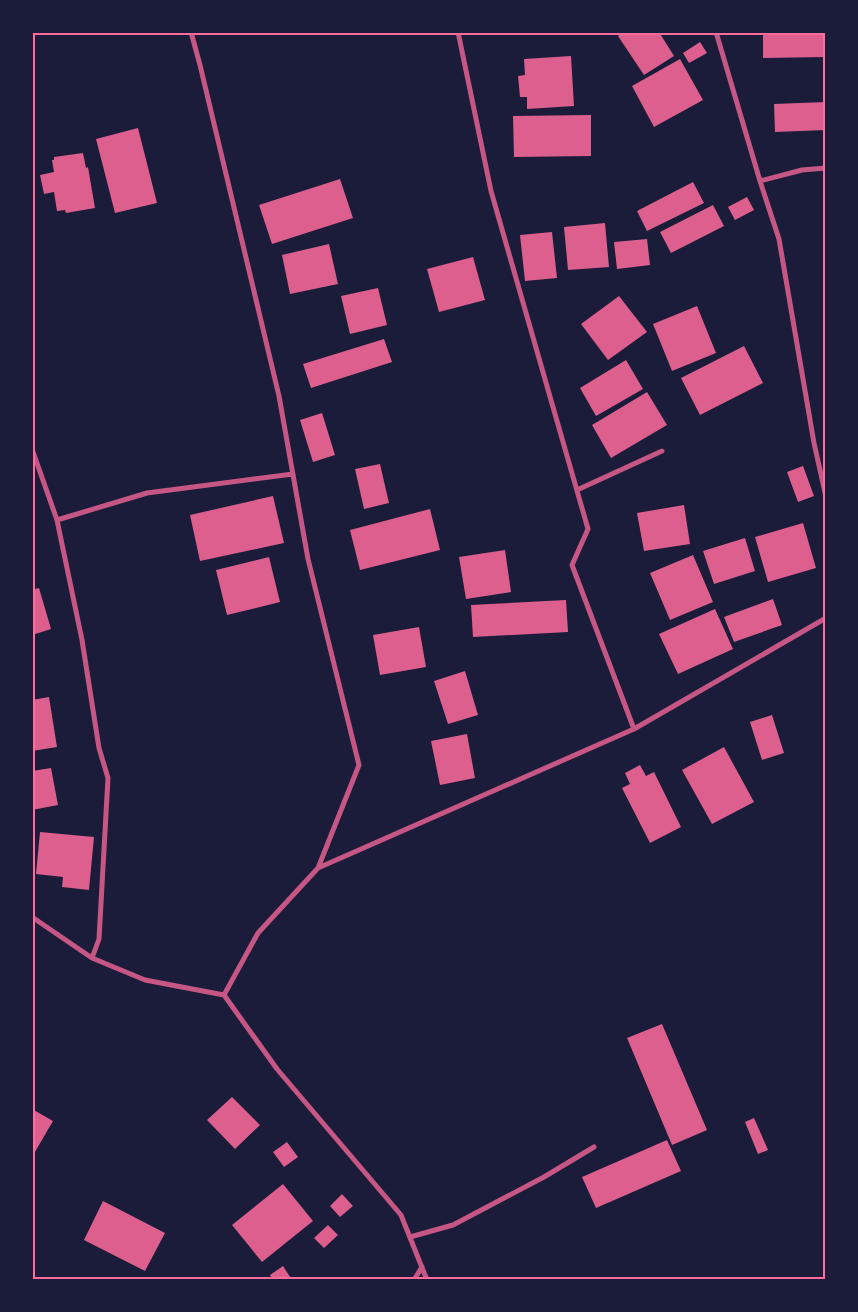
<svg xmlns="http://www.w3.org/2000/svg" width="858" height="1312" font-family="'Public Sans',sans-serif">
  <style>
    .building { fill: #dd5f8e }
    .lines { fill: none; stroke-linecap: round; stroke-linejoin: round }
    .minor { stroke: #c65784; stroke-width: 5 }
    .neatline { fill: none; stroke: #ff6b9d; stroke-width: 2 }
  </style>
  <rect width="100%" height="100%" fill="#1b1b3a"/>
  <path class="building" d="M623 32H659L674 56 644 75 618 36Z
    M763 32H826V57L763 58Z
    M700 42 707 53 689 63 683 53Z
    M571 56 574 106 527 109V97H520L518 76 525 75 524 59Z
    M680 59 703 100 654 127 632 86Z
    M826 102V130L775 132 774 104Z
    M591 115V156L514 157 513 116Z
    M138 128 157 203 115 213 96 139Z
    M83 153 86 168 88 167 95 208 66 213 65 210 57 211 54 192 44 194 40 175 54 172 52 160H54V157Z
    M340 179 353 218 272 244 259 205Z
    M693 182 704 203 647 231 637 211Z
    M747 197 754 210 735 220 728 207Z
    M713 205 724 226 671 253 660 232Z
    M605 223 609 267 568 270 564 227Z
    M552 232 557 278 525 281 520 235Z
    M647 239 650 265 617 269 614 242Z
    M329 244 338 284 290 294 282 255Z
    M473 257 485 300 439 312 427 269Z
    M378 288 387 325 350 334 341 296Z
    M619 296 647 332 608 360 581 324Z
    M697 306 716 353 672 371 653 324Z
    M384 339 392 362 311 388 303 364Z
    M744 346 763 383 700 415 681 378Z
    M626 360 643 389 596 416 580 388Z
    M647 392 667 425 611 458 592 425Z
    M322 413 335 455 313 462 300 420Z
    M380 464 389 503 364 509 355 469Z
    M803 466 814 496 798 502 787 472Z
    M273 496 284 543 200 561 190 515Z
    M684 505 690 544 644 551 637 513Z
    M430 509 440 550 360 570 350 530Z
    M803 523 816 568 768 582 755 537Z
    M745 538 755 571 714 584 703 551Z
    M505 550 511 592 466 599 459 557Z
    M693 555 713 602 670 620 650 573Z
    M269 557 280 602 227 615 216 570Z
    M39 588 51 629 32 635V590Z
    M773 599 782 625 734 642 724 617Z
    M566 600 568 632 473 637 471 605Z
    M715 609 733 649 678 674 659 634Z
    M419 627 426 667 380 675 373 635Z
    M465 671 478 715 448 724 434 681Z
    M49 697 57 747 32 751V700Z
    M772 715 784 753 762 760 750 722Z
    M467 734 475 778 440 785 431 741Z
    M724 747 754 802 712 824 682 770Z
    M640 765 646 776 654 772 681 827 650 843 622 788 630 784 625 773Z
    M51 768 58 805 32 810V771Z
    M40 832 94 837 89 890 62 887 63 877 36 874Z
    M662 1024 707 1130 672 1145 627 1038Z
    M232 1097 260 1125 235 1149 207 1120Z
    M32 1109 53 1121 32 1157Z
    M754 1118 768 1150 758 1154 745 1122Z
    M667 1140 681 1171 596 1208 582 1177Z
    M287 1142 298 1157 284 1167 273 1152Z
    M283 1184 313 1221 262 1262 232 1225Z
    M342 1194 353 1206 340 1217 330 1206Z
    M103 1201 165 1233 145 1271 84 1240Z
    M328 1225 338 1235 324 1248 314 1238Z
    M283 1266 292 1280H272L270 1275Z"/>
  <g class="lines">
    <path class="minor" d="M191 32 200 65 279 396 308 559 359 765 318 868
      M458 32 491 191 588 529 572 565 634 729
      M716 32 760 181 779 239 814 443 826 497
      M760 181 802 170 826 168
      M32 449 57 520
      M577 490 662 451
      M32 917 92 958 145 980 224 995 277 1069 401 1215 427 1280
      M92 958 99 939 108 778 99 748 82 640 57 520 147 493 293 474
      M224 995 258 933 318 868 634 729 826 618
      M410 1237 453 1225 544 1177 594 1147
      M414 1280 422 1267"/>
  </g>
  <rect width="858" height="1312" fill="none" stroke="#1b1b3a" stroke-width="68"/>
  <rect x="34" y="34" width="790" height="1244" class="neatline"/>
</svg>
